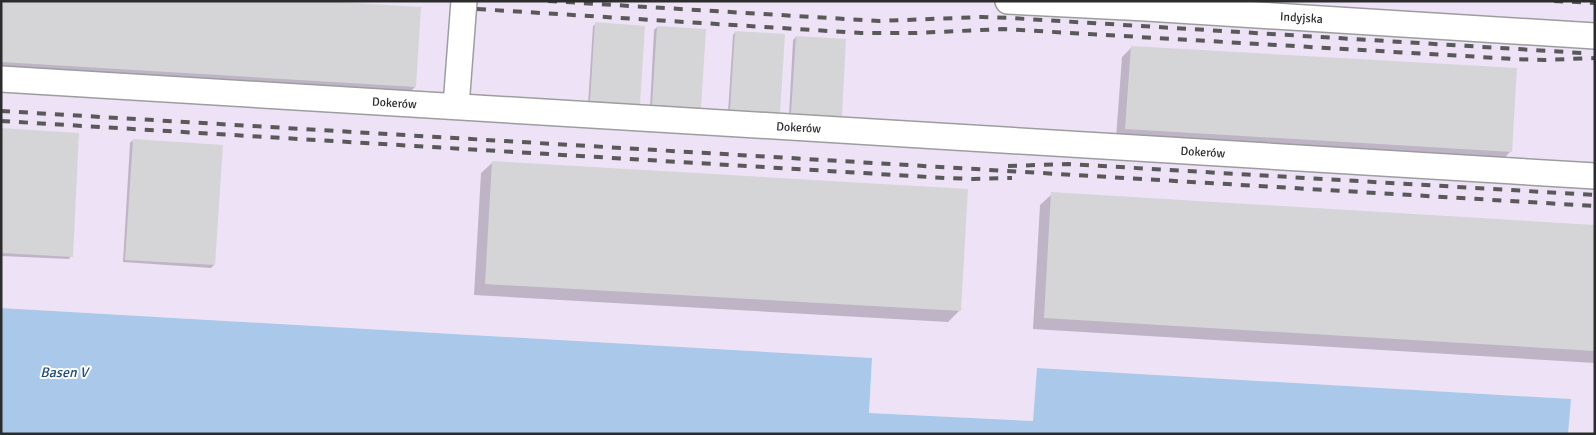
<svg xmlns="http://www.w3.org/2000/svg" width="1596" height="435" font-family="Signika,sans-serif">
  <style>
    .industrial { fill: #eee2f7 }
    .water { fill: #aac8ea }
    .shadow { fill: #0003 }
    .building { fill: #d5d5d7 }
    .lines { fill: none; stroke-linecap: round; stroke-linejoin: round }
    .minor-casing { stroke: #9d9d9f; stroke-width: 28 }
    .minor { stroke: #fff; stroke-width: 25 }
    .rail { stroke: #59595a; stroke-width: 4; stroke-dasharray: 9 9; stroke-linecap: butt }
    .labels { text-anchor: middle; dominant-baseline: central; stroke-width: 4; stroke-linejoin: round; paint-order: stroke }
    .street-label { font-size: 12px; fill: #2c2c2d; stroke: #fff }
    .water-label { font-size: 14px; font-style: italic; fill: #224b77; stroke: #fff }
  </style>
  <rect width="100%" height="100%" fill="#f1f1f3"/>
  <path class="industrial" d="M1 1H1595V434H1568L1570 399 1038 368 1034 421 869 413 872 358 1 308Z"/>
  <path class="water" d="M1 308 872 358 869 413 1033 421 1037 368 1571 399 1568 434H1Z"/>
  <path class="shadow" d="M1 1 415 87 404 98 1 74Z
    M596 24 639 104 636 107 588 104 593 26Z
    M657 27 700 108 697 111 650 108 654 30Z
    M735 32 779 112 776 115 728 112 733 35Z
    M796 37 840 116 837 119 789 116 793 40Z
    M1131 48 1511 151 1499 163 1116 138 1122 57Z
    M1 129 71 256 69 259 1 256Z
    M133 140 214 265 211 268 123 262 130 143Z
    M493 162 960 310 948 322 474 295 481 173Z
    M1052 194 1595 226V363L1033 329 1040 205Z"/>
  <path class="building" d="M1 1H323L421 7 416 87 1 62Z
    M595 22 645 26 640 105 590 101Z
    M657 26 706 29 701 108 652 105Z
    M735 31 785 34 780 113 730 110Z
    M796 36 846 39 842 117 791 114Z
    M1131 46 1517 68 1512 152 1125 129Z
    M1 128 79 133 73 257 1 253Z
    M133 139 223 145 215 265 125 260Z
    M492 161 968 189 961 311 485 284Z
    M1051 192 1595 225V351L1044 318Z"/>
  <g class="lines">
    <defs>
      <g id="minor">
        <path id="s1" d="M1008 1 1146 8 1595 36"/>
        <path id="s2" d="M1 79 1595 176"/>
        <path d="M456 106 464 1"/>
      </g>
    </defs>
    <use href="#minor" class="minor-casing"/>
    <use href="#minor" class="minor"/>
    <path class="rail" d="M548 1 879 21 982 17 1010 18 1582 53
      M1554 1 1595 3
      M477 9 861 33H916L1003 29 1515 59 1544 60 1595 58
      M1 111 1595 206
      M1 121 945 178 973 179 1012 178
      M1008 166 1068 164 1595 195"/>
  </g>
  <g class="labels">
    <g class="street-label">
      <text stroke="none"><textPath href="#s1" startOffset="294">Indyjska</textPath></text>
      <text stroke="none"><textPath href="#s2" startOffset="394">Dokerów</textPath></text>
      <text stroke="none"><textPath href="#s2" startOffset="799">Dokerów</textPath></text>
      <text stroke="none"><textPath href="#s2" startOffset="1204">Dokerów</textPath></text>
    </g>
    <g class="water-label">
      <text x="64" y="372">Basen V</text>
    </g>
  </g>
  <rect width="1596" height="435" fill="none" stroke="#2c2c2d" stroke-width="5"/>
</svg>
